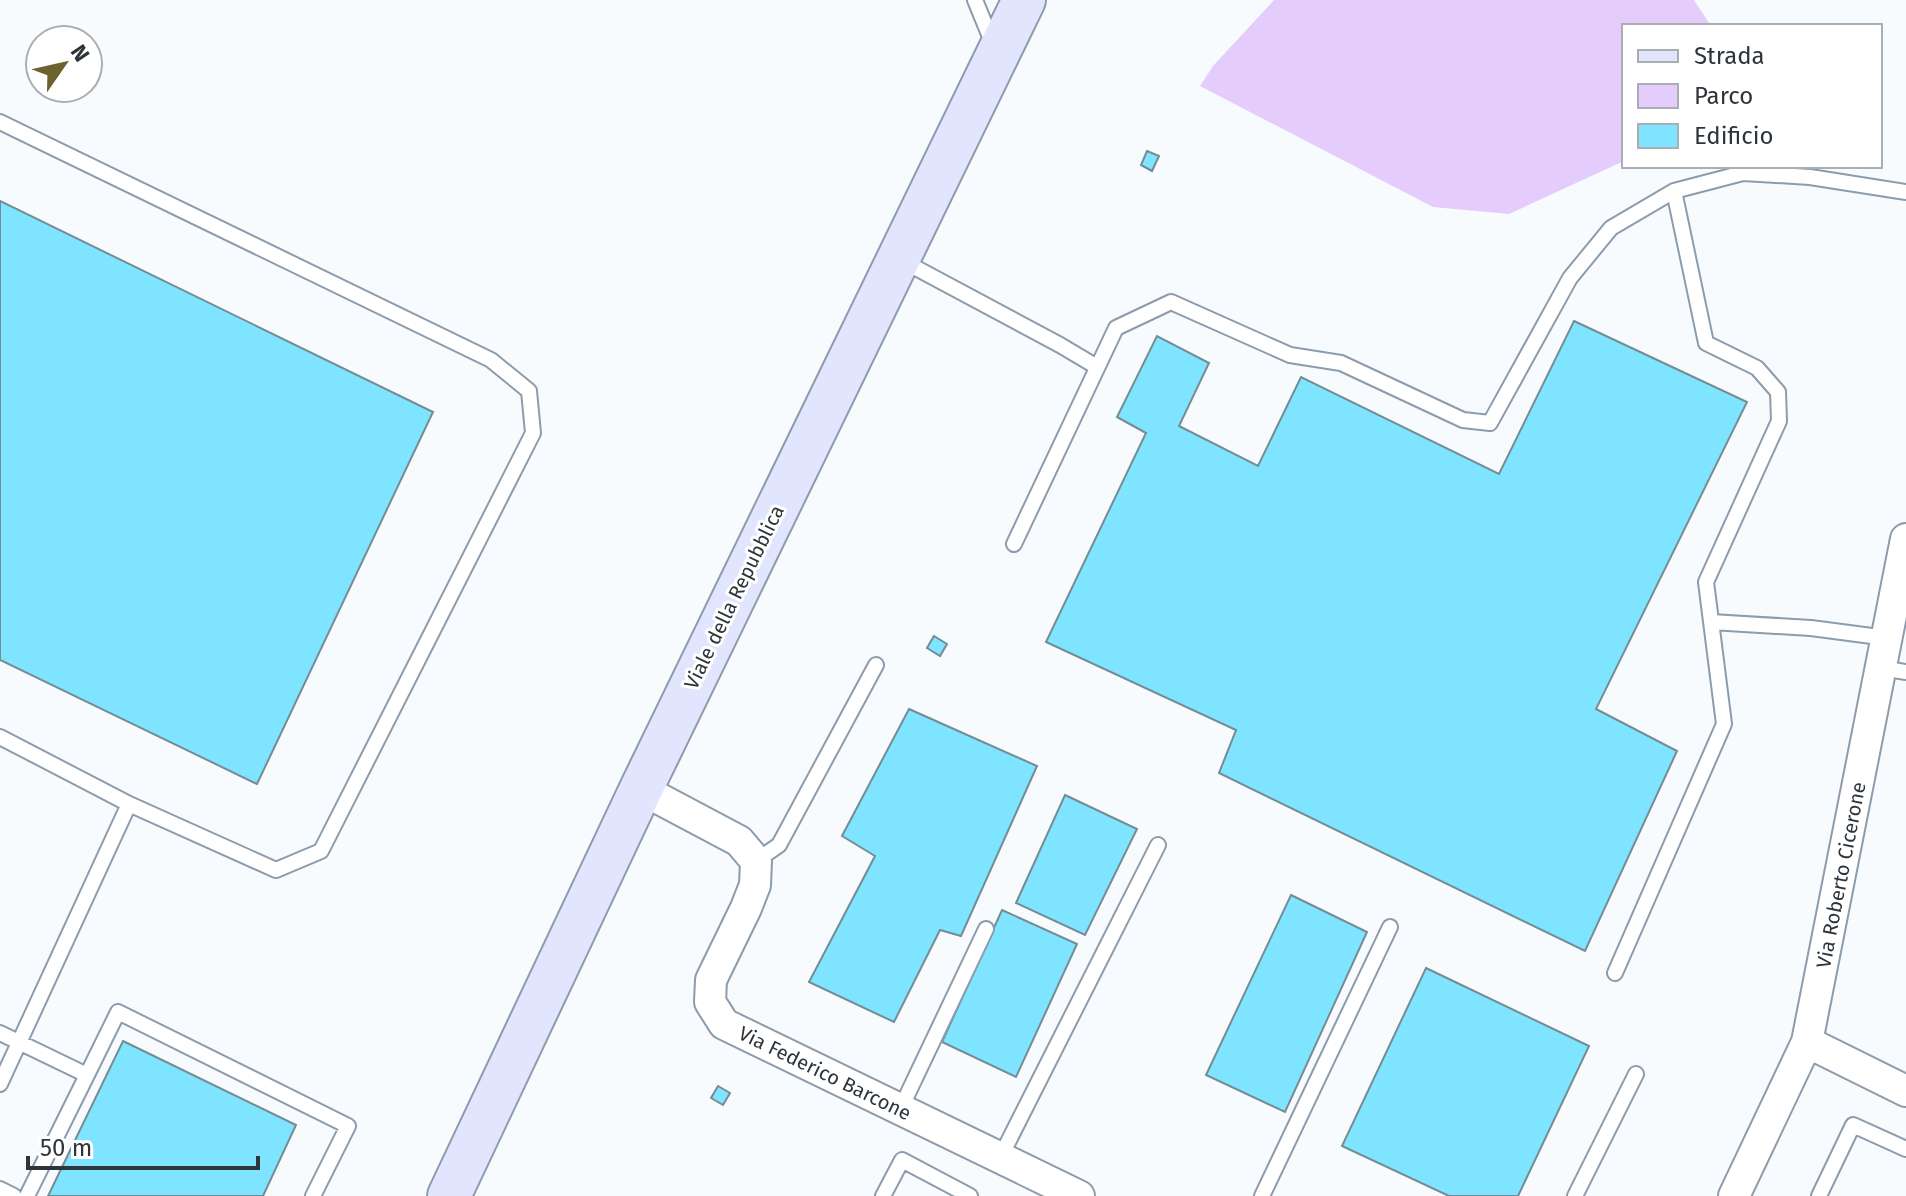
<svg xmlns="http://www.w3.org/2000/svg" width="1906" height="1196" font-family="'Fira Sans',sans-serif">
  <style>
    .green { fill: #e4cdfc }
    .building { fill: #7fe4ff; stroke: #748c93; stroke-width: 2 }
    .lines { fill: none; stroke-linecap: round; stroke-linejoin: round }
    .lane-casing { stroke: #8c9cac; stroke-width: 18 }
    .street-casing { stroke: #8c9cac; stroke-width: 34 }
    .secondary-casing { stroke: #8c9cac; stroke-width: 46 }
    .lane { stroke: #fff; stroke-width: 14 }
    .street { stroke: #fff; stroke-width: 30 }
    .secondary { stroke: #e2e5fe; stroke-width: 42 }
    .labels { text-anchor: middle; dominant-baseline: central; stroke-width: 6; stroke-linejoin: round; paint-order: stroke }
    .street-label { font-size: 20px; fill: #2d343a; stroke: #fff }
  </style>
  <rect width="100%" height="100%" fill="#f7fbfe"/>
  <path class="green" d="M1274 0H1694L1711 26H1624V161L1509 214 1433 207 1200 86 1213 66Z"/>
  <path class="building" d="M1147 151 1159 156 1152 171 1141 165Z
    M0 201 433 412 257 784 0 660Z
    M1574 321 1747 402 1596 709 1677 751 1585 951 1219 773 1236 730 1046 642 1146 433 1117 417 1157 336 1209 363 1179 426 1258 466 1301 377 1499 474Z
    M934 636 947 644 940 656 927 648Z
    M909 709 1037 766 961 936 940 930 894 1022 809 982 875 856 842 836Z
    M1065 795 1137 829 1085 935 1016 903Z
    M1291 895 1367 932 1285 1112 1206 1075Z
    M1002 910 1077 944 1016 1077 942 1042Z
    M1426 968 1589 1046 1518 1196H1449L1342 1146Z
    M123 1041 296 1125 263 1196H48Z
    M718 1086 730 1093 723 1105 711 1098Z"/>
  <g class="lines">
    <defs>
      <path id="lane" d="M975 0 993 44
        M0 122 491 360 529 391 533 433 321 851 276 870 129 804 0 737
        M903 261 1060 345 1097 367
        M1014 544 1116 328 1171 302 1290 355 1341 363 1463 420 1490 423 1570 278 1611 228 1674 191 1743 173 1810 177 1906 192
        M1711 622 1811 628 1887 638
        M1881 668 1906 672
        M756 861 779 845 876 665
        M1615 973 1724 724 1706 582 1779 421 1778 392 1757 368 1706 343 1674 191
        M0 1033 87 1075 27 1196
        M87 1075 118 1012 348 1126 313 1196
        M0 1084 129 804
        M900 1110 986 929
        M1000 1158 1158 845
        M0 1189 14 1196
        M883 1196 902 1160 970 1196
        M1262 1196 1390 927
        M1575 1196 1636 1074
        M1819 1196 1853 1125 1906 1149"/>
      <path id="street" d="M641 789 739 841 756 861 755 885 746 908 711 980 710 1002 724 1024 1079 1196
        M1807 1042 1906 1091
        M1734 1196 1807 1042 1906 539"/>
      <path id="secondary" d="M449 1196 641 789 1024 0"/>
    </defs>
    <use href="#lane" class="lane-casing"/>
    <use href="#street" class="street-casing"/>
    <use href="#secondary" class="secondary-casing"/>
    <use href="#lane" class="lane"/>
    <use href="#street" class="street"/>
    <use href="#secondary" class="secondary"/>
  </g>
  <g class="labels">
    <g class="street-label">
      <text transform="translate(734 597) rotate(-64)">Viale della Repubblica</text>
      <text transform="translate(1841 875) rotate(-79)">Via Roberto Cicerone</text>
      <text transform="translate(825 1073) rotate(26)">Via Federico Barcone</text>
    </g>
  </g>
  <rect x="1622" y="24" width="260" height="144" fill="#ffffff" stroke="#abaeb0" stroke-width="2"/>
  <rect x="1638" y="50" width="40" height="12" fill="#e2e5fe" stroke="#abaeb0" stroke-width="2"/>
  <text x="1694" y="64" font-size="24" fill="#2d343a">Strada</text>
  <rect x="1638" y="84" width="40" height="24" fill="#e4cdfc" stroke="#abaeb0" stroke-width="2"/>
  <text x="1694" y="104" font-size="24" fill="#2d343a">Parco</text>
  <rect x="1638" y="124" width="40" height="24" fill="#7fe4ff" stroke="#abaeb0" stroke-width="2"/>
  <text x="1694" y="144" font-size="24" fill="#2d343a">Edificio</text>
  <g transform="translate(64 64) rotate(56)"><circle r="38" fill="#ffffff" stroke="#abaeb0" stroke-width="2"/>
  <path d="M0-6L14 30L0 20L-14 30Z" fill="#6d612e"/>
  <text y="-12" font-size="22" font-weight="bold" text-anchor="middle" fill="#2d343a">N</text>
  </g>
  <path d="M28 1156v12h230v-12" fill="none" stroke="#2d343a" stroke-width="4"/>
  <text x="40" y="1156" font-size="24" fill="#2d343a" stroke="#ffffff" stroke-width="6" paint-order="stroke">50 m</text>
</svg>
